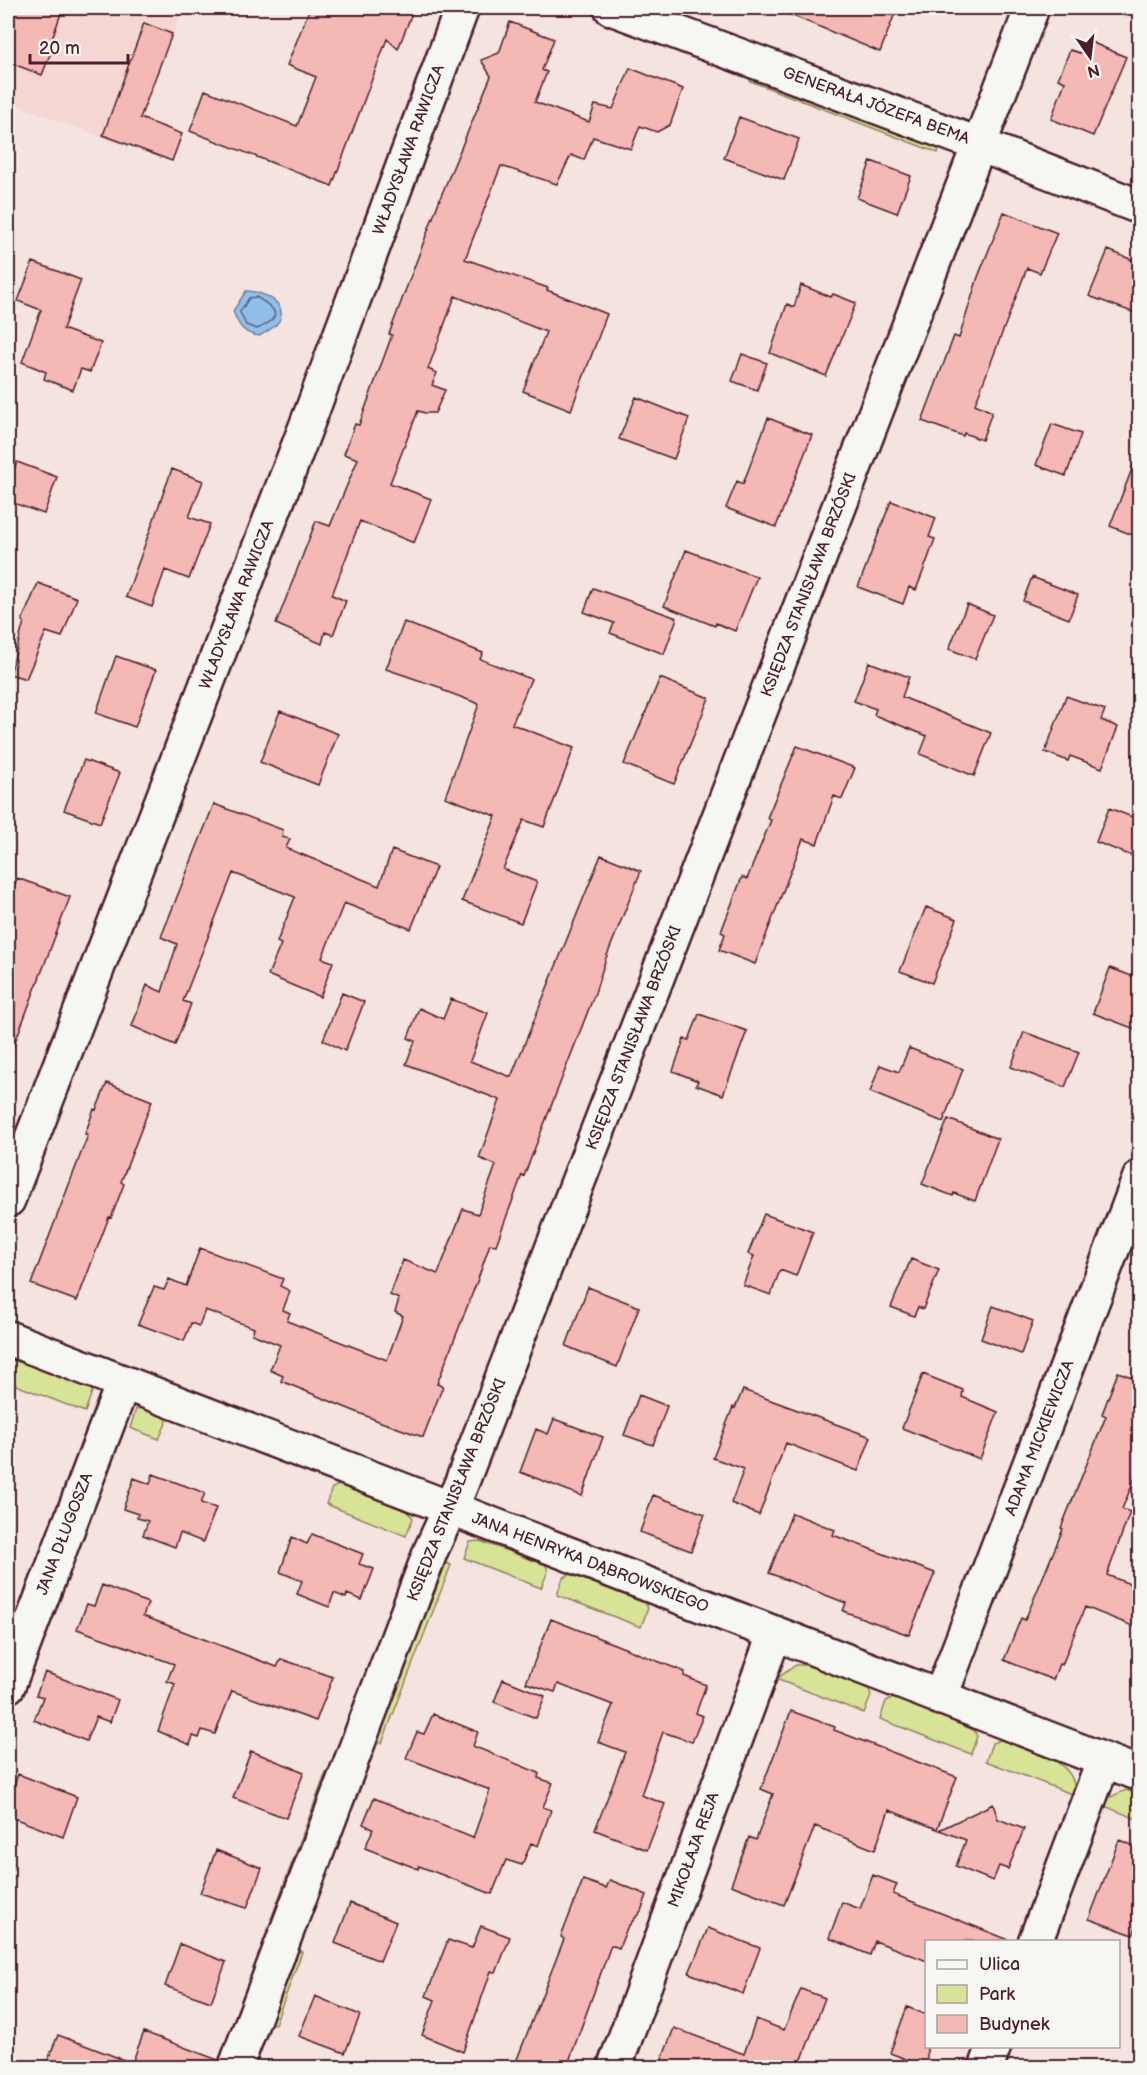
<svg xmlns="http://www.w3.org/2000/svg" width="1147" height="2075" font-family="'Balsamiq Sans',sans-serif">
  <style>
    .built { fill: #f5d6d3 }
    .green { fill: #d7e396; stroke: #908160; stroke-width: 1.5 }
    .water { fill: #8fc0eb; stroke: #73809e; stroke-width: 1.5 }
    .lines { fill: none; stroke-linecap: round; stroke-linejoin: round }
    .shore { stroke: #665f78; stroke-width: 1.5 }
    .building { fill: #f4b8b5; stroke: #4a1f2b; stroke-width: 1.5 }
    .street-casing { stroke: #4a1f2b; stroke-width: 38 }
    .street { stroke: #f6f6f2; stroke-width: 33 }
    .labels { text-anchor: middle; dominant-baseline: central; stroke-width: 4.5; stroke-linejoin: round; paint-order: stroke }
    .street-label { font-size: 16px; fill: #4a1f2b; stroke: #f6f6f2 }
  </style>
  <rect width="100%" height="100%" fill="#f5e3e0"/>
  <filter id="ink" filterUnits="userSpaceOnUse"><feTurbulence type="fractalNoise" baseFrequency=".0167" numOctaves="2"/><feDisplacementMap in="SourceGraphic" scale="12" xChannelSelector="R" yChannelSelector="G"/><feConvolveMatrix kernelMatrix="1 2 1 2 8 2 1 2 1" color-interpolation-filters="sRGB"/></filter>
  <g filter="url(#ink)">
    <path class="built" d="M8 8H183L129 148 8 101Z"/>
    <path class="green" d="M751 76 939 148 938 153 750 81Z
      M16 1359 93 1389 85 1412 8 1382C7 1371 6 1364 16 1359Z
      M143 1408 166 1416 167 1421 159 1439 130 1428 136 1409Z
      M339 1485 406 1510 413 1518 406 1536 326 1504 332 1488Z
      M480 1541 546 1565 548 1571 541 1588 464 1558 470 1542Z
      M446 1563 451 1565 382 1743 377 1740Z
      M570 1574 645 1603 648 1608 641 1627 557 1595 563 1578Z
      M796 1665H806L869 1689 871 1696 864 1713 776 1679Z
      M894 1698 974 1730 977 1736 971 1754 880 1719 886 1701Z
      M1000 1740C1025 1749 1080 1759 1074 1795L986 1761 992 1743Z
      M326 1772 331 1775 277 1920 271 1919Z
      M1126 1790 1139 1795V1820L1102 1805 1108 1798Z
      M300 1951 302 1952 275 2024 269 2023 296 1952Z"/>
    <path class="water" d="M246 291C260 291 289 302 279 321 275 328 266 332 259 336 243 334 238 325 233 311Z"/>
    <g class="lines">
      <path class="shore" d="M256 297C277 309 284 317 257 329L246 325 240 312 249 298Z"/>
    </g>
    <path class="building" d="M8 8H63L48 50 51 52 42 75 8 62Z
      M310 8H414L398 49 387 39 332 186 190 131 205 90 297 126 316 77 287 65Z
      M774 8H897L880 52Z
      M510 22 554 39 542 70 547 72 535 102 589 122 595 105 613 109 630 68 683 89 670 125 657 132 640 126 631 149 593 137 584 160 571 155 557 184 501 166 465 259 548 288 547 290 607 314 571 410 523 391 546 332 455 296 428 369 437 373 432 385 445 390 435 413H425L418 411 390 483 431 499 414 543 360 521 332 595 346 601 333 635 325 632 322 644 276 624 316 521 330 526 358 459 344 454 355 424 359 425 392 335 389 334 441 196 491 76 481 60 499 53Z
      M144 23 172 34 140 118 182 134 172 161 103 135Z
      M1086 40 1126 57 1093 136 1051 119 1065 82 1058 79 1070 50 1080 53Z
      M739 117 799 139 784 180 724 158Z
      M871 161 911 176 897 213 857 198Z
      M1004 212 1057 233 1040 273 1027 268 975 404 992 412 982 440 964 433 963 436 922 421 954 336 959 338 978 277Z
      M1108 250 1140 263V315L1089 296Z
      M33 262 81 280 63 329 101 343 90 372 81 369 73 390 44 379 46 372 22 362 41 310 18 301Z
      M801 285 831 297 833 294 856 303 826 376 770 353 787 304 794 307Z
      M742 354 767 363 757 390 732 381Z
      M636 397 689 418 674 459 619 439Z
      M768 418 812 435 776 527 726 508 737 481 743 484Z
      M1052 424 1081 434 1066 476 1036 465Z
      M1137 456 1140 457V538L1110 526Z
      M17 462 57 477 44 514 8 501V484Z
      M172 469 203 481 189 517 210 524 189 579 165 570 152 607 126 597Z
      M891 501 936 518 929 537 935 539 926 564 916 590 909 587 903 604 858 587Z
      M686 550 757 577 735 631 716 623 715 626 664 606Z
      M1032 577 1078 595 1069 619 1023 601Z
      M38 583 77 598 62 637 46 632 26 679 10 674 24 622 22 621Z
      M593 588 677 618 664 654 610 633 614 623 584 612Z
      M967 604 993 615 975 659 949 649Z
      M404 622 483 653 480 659 531 679 512 724 574 748 544 827 524 820 503 869 537 882 521 923 462 901 496 816 445 797 479 704 442 690V688L386 669Z
      M116 656 156 670 135 727 96 713Z
      M869 662 909 677 902 697 991 733 974 776 920 754 927 736 874 715 876 709 854 701Z
      M660 678 709 698 674 784 624 764Z
      M1066 696 1105 710 1101 720 1118 727 1102 768 1070 756 1068 761 1045 752Z
      M280 711 338 734 318 785 260 762Z
      M797 746 855 768 842 799 834 796 817 844 803 839 755 964 719 950 725 934 721 932 742 877 747 879 771 820 767 818Z
      M84 760 120 773 100 823 64 810Z
      M214 804 283 830 282 837 290 839 286 848 379 886 392 850 436 867 411 929 344 903 322 958 333 962 320 997 268 975 281 944 277 942 295 897 233 873 183 1001 191 1004 175 1045 132 1026 147 985 162 992 177 944 161 937Z
      M1109 808 1140 820V859L1096 842Z
      M601 855 641 871 606 958 595 993 524 1176 522 1175 496 1245 490 1244 478 1279 437 1384 443 1386 423 1437 381 1422 281 1381 283 1376 270 1370 280 1345 252 1334 254 1328 205 1310 199 1326 191 1323 184 1341 138 1324 154 1287 164 1290 169 1279 186 1286 200 1248 283 1279 280 1286 290 1291 283 1310 290 1313 287 1321 387 1360 403 1316 395 1312 399 1299 390 1295 403 1260 438 1274 463 1209 478 1214 496 1165 479 1158 500 1100 406 1064 415 1041 408 1038 419 1008 443 1019 451 999 488 1013 470 1061 511 1077Z
      M17 878 70 897 9 1058H8V904Z
      M926 907 957 919 932 983 900 971Z
      M1110 968 1140 979V1031L1093 1013Z
      M342 993 364 1002 345 1051 323 1040Z
      M699 1014 747 1031 723 1095 696 1085 698 1081 673 1071 684 1039 689 1040Z
      M1024 1032 1079 1052 1065 1087 1011 1067Z
      M909 1048 963 1069 943 1122 870 1092 880 1065 899 1072Z
      M107 1083 152 1101 121 1182 124 1184 111 1218 109 1217 77 1301 31 1284 88 1135 85 1134 94 1109 96 1110Z
      M948 1119 998 1139 975 1201 954 1193 953 1196 922 1184Z
      M764 1214 813 1232 796 1276 780 1270 771 1295 743 1285 754 1256 748 1254Z
      M911 1259 939 1270 923 1309 918 1307 914 1316 891 1307Z
      M588 1287 639 1307 617 1367 566 1346Z
      M993 1306 1033 1321 1021 1354 981 1339Z
      M1118 1372 1140 1380V1466L1122 1509 1130 1512 1107 1575 1140 1588V1629L1085 1607 1062 1665 1059 1664 1053 1680 1004 1660 1021 1618 1025 1620 1063 1529 1061 1528 1106 1416 1102 1414Z
      M923 1374 963 1390 962 1397 998 1412 980 1459 902 1428Z
      M743 1390 871 1437 858 1471 786 1443 759 1515 731 1503 744 1469 713 1458 733 1407 735 1408Z
      M639 1395 667 1406 653 1445 624 1435Z
      M554 1419 603 1437 582 1496 520 1472 536 1429 548 1434Z
      M153 1474 205 1493 201 1503 216 1508 203 1542 180 1533 175 1547 143 1535 148 1521 137 1518 138 1514 123 1509 134 1478 150 1484Z
      M653 1495 705 1514 691 1551 640 1532Z
      M792 1513 835 1530 833 1535 935 1573 909 1635 843 1611 846 1603 769 1573Z
      M312 1534 363 1554 359 1564 374 1569 362 1600 347 1594 346 1598 334 1593 329 1607 297 1594 302 1581 280 1572 292 1537 307 1544Z
      M102 1585 148 1603 143 1616 277 1667 281 1659 333 1677 316 1721 232 1691 215 1734 202 1730 199 1738 193 1736 190 1745 158 1731 175 1684 167 1681 174 1664 77 1629 87 1604 94 1606Z
      M551 1619 685 1672 684 1676 706 1685 696 1713 703 1716 692 1742 663 1732 641 1795 665 1804 647 1850 595 1830 625 1752 598 1742 613 1705 558 1684 555 1692 526 1683Z
      M45 1672 118 1700 110 1722 96 1717 86 1741 34 1720 43 1697 36 1695Z
      M503 1679 545 1696 536 1718 494 1702Z
      M791 1711 835 1727 834 1730 957 1777 937 1829 889 1810 875 1850 815 1826 784 1905 731 1885 749 1837 756 1840 773 1794 761 1789Z
      M433 1714 478 1732 473 1746 539 1773 538 1778 553 1783 543 1807 551 1810 538 1846 531 1843 522 1865 506 1860 492 1894 419 1866 418 1869 365 1848 373 1829 363 1824 374 1798 473 1838 490 1790 406 1758 417 1732 424 1734Z
      M251 1751 304 1772 286 1818 233 1798Z
      M18 1774 77 1797 63 1837 8 1816V1804Z
      M993 1804 998 1819 1024 1829 1008 1869 999 1866 993 1881 956 1866 966 1840 939 1830Z
      M1119 1840 1140 1848V1917L1133 1935 1089 1919Z
      M216 1850 262 1868 247 1908 200 1893Z
      M873 1875 897 1884 893 1894 1009 1940V1941H927V1961L875 1941 870 1955 829 1938 842 1902 860 1909Z
      M583 1880 606 1888 610 1880 647 1895 641 1911 627 1928 619 1948 611 1945 567 2067H514L564 1939 561 1937Z
      M350 1903 396 1922 380 1961 335 1943Z
      M481 1926 510 1937 496 1973 491 1971 463 2052 422 2035 435 2000 426 1996 448 1940 472 1948Z
      M708 1928 760 1948 743 1994 689 1973Z
      M180 1944 226 1962 211 2002 165 1986Z
      M801 1989 825 1998 799 2067H659L674 2028 744 2054 756 2019 784 2030Z
      M315 1996 360 2015 345 2053 299 2036Z
      M907 2007 927 2015V2067L890 2053Z
      M144 2032 218 2060 217 2067H45L58 2035 132 2063Z"/>
    <g class="lines">
      <defs>
        <path id="street" d="M611 8 980 145 1140 207
          M8 1200 312 411 462 8
          M8 1338 1140 1774
          M8 1686 123 1383
          M940 1698 1140 1177
          M1035 1942 1104 1760
          M235 2068 431 1550 460 1487 1032 8
          M614 2068 775 1633
          M986 2068 994 2046"/>
      </defs>
      <use href="#street" class="street-casing"/>
      <use href="#street" class="street"/>
    </g>
  </g>
  <g class="labels">
    <g class="street-label">
      <text transform="translate(876 106) rotate(20)">GENERAŁA JÓZEFA BEMA</text>
      <text transform="translate(409 150) rotate(-70)">WŁADYSŁAWA RAWICZA</text>
      <text transform="translate(809 585) rotate(-69)">KSIĘDZA STANISŁAWA BRZÓSKI</text>
      <text transform="translate(237 605) rotate(-69)">WŁADYSŁAWA RAWICZA</text>
      <text transform="translate(634 1038) rotate(-69)">KSIĘDZA STANISŁAWA BRZÓSKI</text>
      <text transform="translate(1040 1438) rotate(-69)">ADAMA MICKIEWICZA</text>
      <text transform="translate(457 1490) rotate(-68)">KSIĘDZA STANISŁAWA BRZÓSKI</text>
      <text transform="translate(65 1534) rotate(-69)">JANA DŁUGOSZA</text>
      <text transform="translate(590 1563) rotate(21)">JANA HENRYKA DĄBROWSKIEGO</text>
      <text transform="translate(694 1850) rotate(-70)">MIKOŁAJA REJA</text>
    </g>
  </g>
  <rect width="1147" height="2075" fill="none" stroke="#f6f6f2" stroke-width="30"/>
  <rect x="15" y="15" width="1117" height="2045" fill="none" stroke="#4a1f2b" stroke-width="2" filter="url(#ink)"/>
  <rect x="925" y="1940" width="195" height="108" fill="#f6f6f2" stroke="#b1a0a2" stroke-width="1.5"/>
  <rect x="937" y="1960" width="30" height="9" fill="#f6f6f2" stroke="#b1a0a2" stroke-width="1.5"/>
  <text x="979" y="1970" font-size="18" fill="#4a1f2b">Ulica</text>
  <rect x="937" y="1985" width="30" height="18" fill="#d7e396" stroke="#b1a0a2" stroke-width="1.5"/>
  <text x="979" y="2000" font-size="18" fill="#4a1f2b">Park</text>
  <rect x="937" y="2015" width="30" height="18" fill="#f4b8b5" stroke="#b1a0a2" stroke-width="1.5"/>
  <text x="979" y="2030" font-size="18" fill="#4a1f2b">Budynek</text>
  <g transform="translate(1090 57) rotate(166)" stroke="#f6f6f2" stroke-width="4.5" paint-order="stroke">
  <path d="M0-4.5L10 22L0 15L-10 22Z" fill="#4a1f2b"/>
  <text y="-9" font-size="16" font-weight="bold" text-anchor="middle" fill="#4a1f2b">N</text>
  </g>
  <path d="M30 54v9h98v-9" fill="none" stroke="#4a1f2b" stroke-width="3"/>
  <text x="39" y="54" font-size="18" fill="#4a1f2b" stroke="#f6f6f2" stroke-width="4.5" paint-order="stroke">20 m</text>
</svg>
